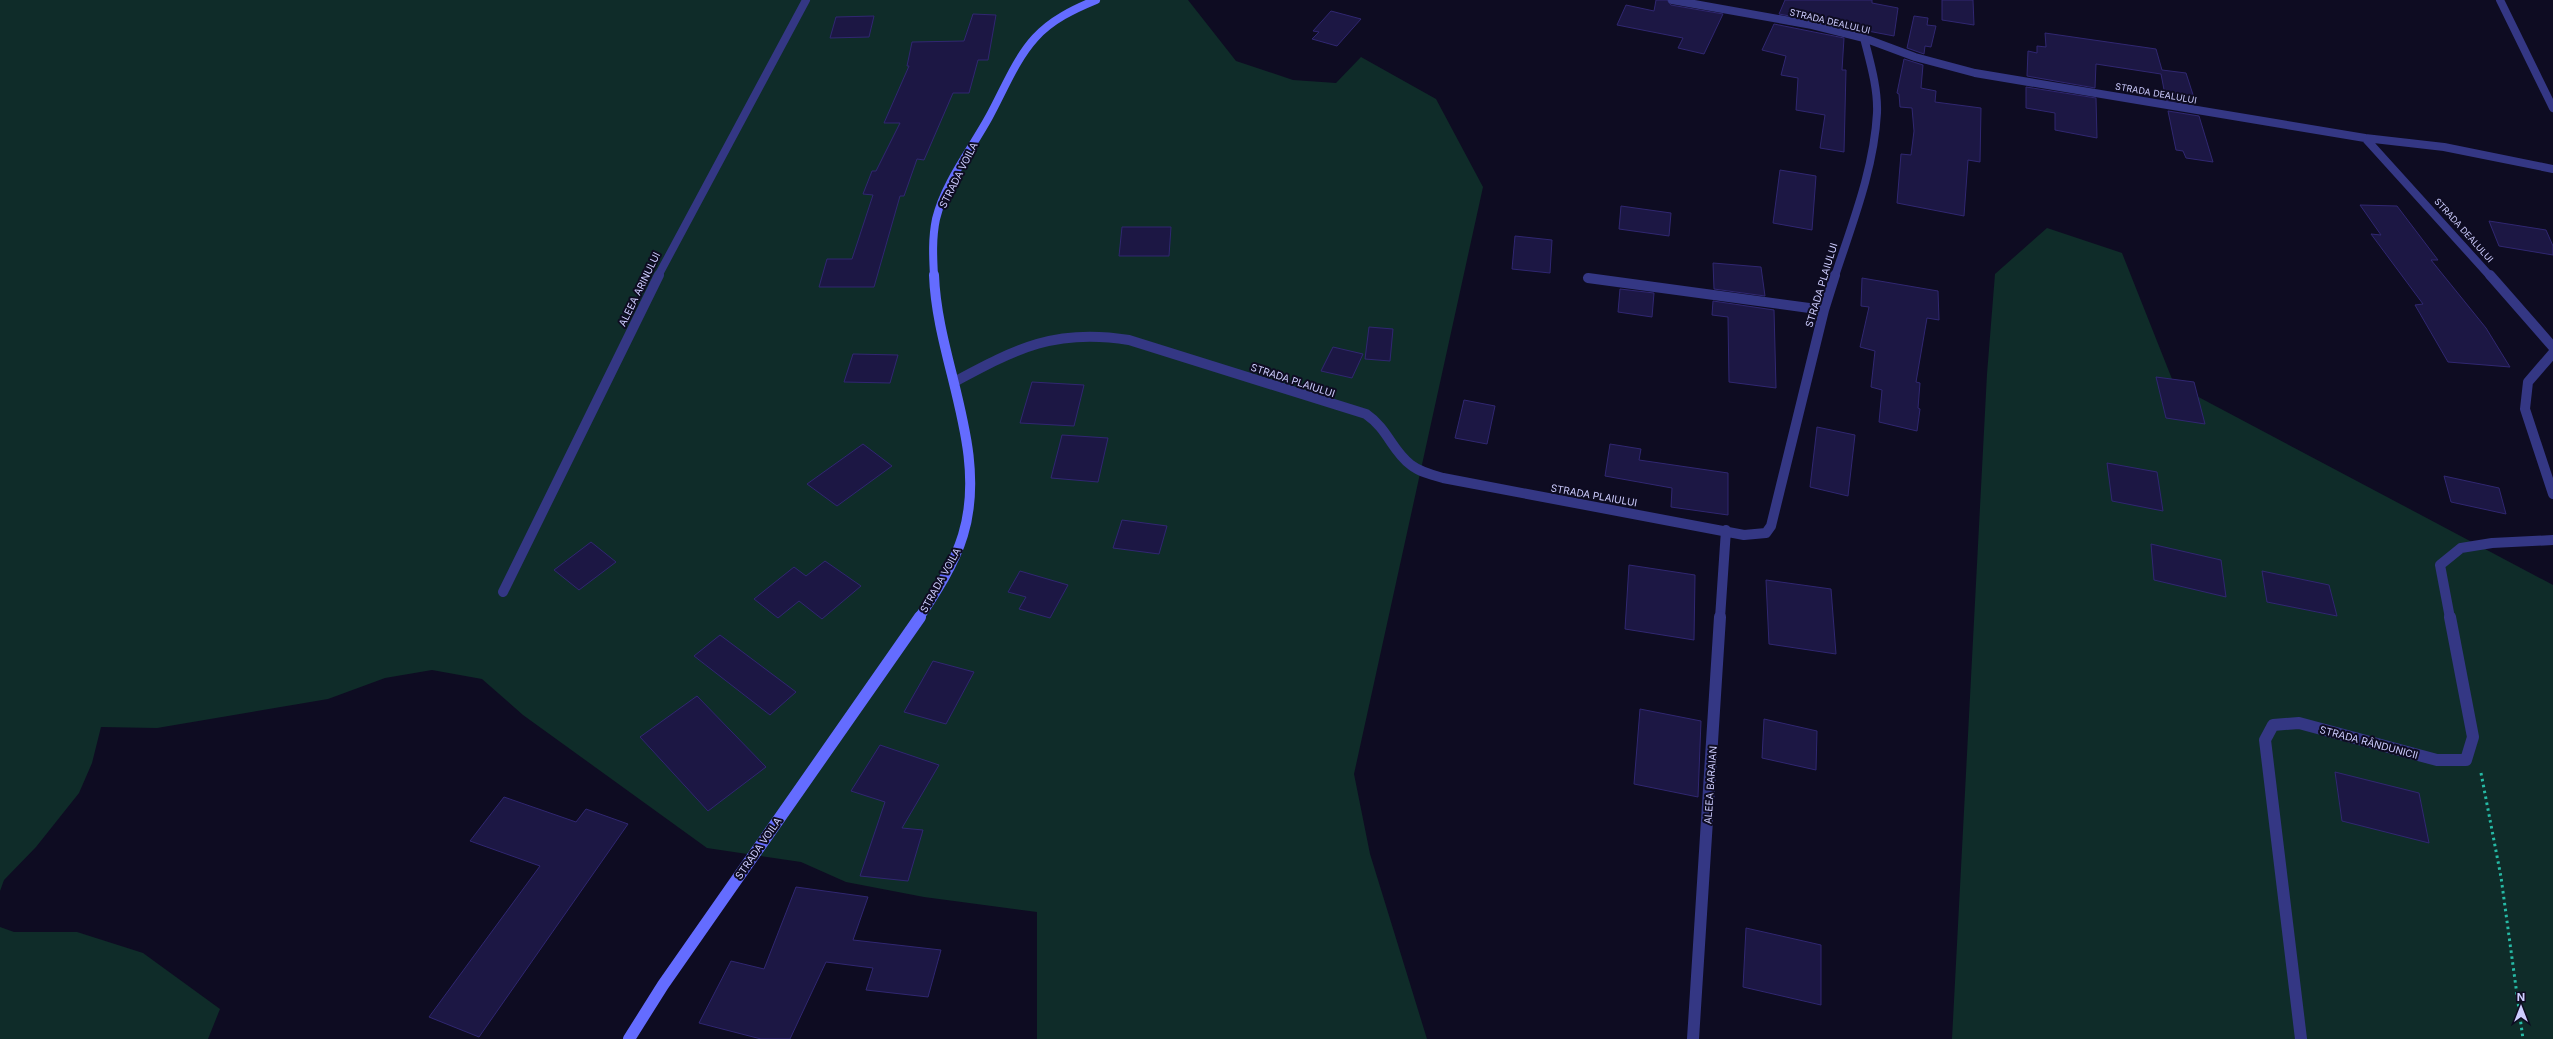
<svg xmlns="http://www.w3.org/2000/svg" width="2553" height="1039" font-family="Inter,sans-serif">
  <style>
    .green { fill: #0f2c29 }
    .building { fill: #1c1744; stroke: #302771 }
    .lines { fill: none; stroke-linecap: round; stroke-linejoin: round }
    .path { stroke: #26baa5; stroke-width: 3; stroke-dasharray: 2.5 3.5; stroke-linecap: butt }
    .street-far2 { stroke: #343784; stroke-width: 8 }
    .street-far1 { stroke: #343784; stroke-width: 10 }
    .street { stroke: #343784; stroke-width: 12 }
    .secondary-far2 { stroke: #646cff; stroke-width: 8 }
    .secondary-far1 { stroke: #646cff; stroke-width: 10 }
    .secondary { stroke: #646cff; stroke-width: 12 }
    .labels { text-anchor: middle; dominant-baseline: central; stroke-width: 4; stroke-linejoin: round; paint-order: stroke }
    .far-street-label { font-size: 9px; fill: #cecdff; stroke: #0e0c22 }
    .street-label { font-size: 10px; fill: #cecdff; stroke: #0e0c22 }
  </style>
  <rect width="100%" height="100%" fill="#0e0c22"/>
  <path class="green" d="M0 0H1188L1236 61 1293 80 1336 83 1361 57 1436 99 1483 187 1354 774 1370 854 1427 1039H1037V912L924 897 846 882 801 862 707 848 523 715 482 679 432 670 385 678 328 699 157 728 101 727 92 763 79 793 36 847 4 880 0 891Z
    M2047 228 2122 253 2174 384 2553 585V1039H1952L1987 374 1995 274Z
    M0 927 14 932H77L143 953 220 1009 208 1039H0Z"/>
  <path class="building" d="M1656 0H1667L1671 5 1723 14 1704 54 1678 48 1683 38 1617 25 1626 5 1654 11Z
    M1785 0H1872V3L1898 8 1894 36 1779 14Z
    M1942 0H1973L1974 25 1942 20Z
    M1331 11 1361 19 1337 46 1312 39 1319 32 1313 31Z
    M973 14 996 15 988 60H978L969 93H953L924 160 917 159 904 196H900L874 287H819L827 259H852L873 195 863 194 872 171H876L900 123H884L909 66H907L912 42 964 41Z
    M874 16 869 37 830 38 836 17Z
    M1914 16 1928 18 1927 25 1936 26 1931 47 1925 46 1924 54 1907 48Z
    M1774 24 1844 38 1842 70H1846L1844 152 1820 148 1825 115 1796 110 1798 78 1781 75 1786 56 1762 50Z
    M2045 33 2156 49 2162 70 2186 73 2196 104 2166 100 2161 74 2096 64 2095 88 2027 76 2028 51 2037 53V46L2046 47Z
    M1904 59 1923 65 1921 88 1936 91 1935 102 1981 108 1980 162 1968 160 1964 216 1897 203 1901 154 1911 155 1914 131 1912 108 1900 107 1899 94 1897 93Z
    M2026 87 2096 98 2097 138 2055 130V113L2026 108Z
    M2168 111 2199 116 2213 162 2186 158 2183 151 2176 150Z
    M1780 170 1816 176 1812 230 1773 223Z
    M2360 205 2397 206 2438 260H2431L2486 328 2510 367 2448 362 2415 305 2423 304 2371 234 2381 235Z
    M1621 206 1671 213 1669 236 1619 229Z
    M2489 221 2546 230 2553 246V255L2499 246Z
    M1122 227H1171L1169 256H1119Z
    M1515 236 1552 240 1550 273 1512 269Z
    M1713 263 1761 267 1765 296 1714 289Z
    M1862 278 1938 291 1939 320 1927 318 1916 382 1920 383 1918 408 1920 409 1917 431 1879 422 1882 390 1871 387 1875 351 1860 347 1869 307 1861 306Z
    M1620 289 1654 293 1652 317 1618 312Z
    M1713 301 1774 310 1776 388 1729 382 1728 317 1712 315Z
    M1369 327 1393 329 1390 361 1365 359Z
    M1333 347 1363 354 1352 378 1321 371Z
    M853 354 898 355 890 383 844 382Z
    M2156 377 2194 382 2205 424 2166 418Z
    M1032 382 1084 385 1074 426 1020 423Z
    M1464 400 1495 406 1487 444 1455 438Z
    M1817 427 1855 435 1848 496 1810 487Z
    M1062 435 1108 438 1098 482 1051 478Z
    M863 444 892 466 837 506 807 484Z
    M1610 444 1641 449 1639 460 1728 473V515L1671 507 1672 488 1605 476Z
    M2107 463 2157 472 2163 511 2112 501Z
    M2444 476 2499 488 2506 514 2451 502Z
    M1122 520 1167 526 1159 554 1113 548Z
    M591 542 616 562 579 590 554 570Z
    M2151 544 2221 560 2226 597 2154 580Z
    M825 561 861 586 822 619 799 601 778 618 754 599 794 567 806 576Z
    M1629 565 1695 575 1694 640 1625 629Z
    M1020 571 1068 585 1050 618 1019 609 1026 597 1008 592Z
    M2262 571 2329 585 2337 616 2267 602Z
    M1766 580 1831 589 1836 654 1769 644Z
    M720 635 796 692 770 715 694 656Z
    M933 661 974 672 946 724 904 712Z
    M697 696 766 767 708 811 640 737Z
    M1640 709 1701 721 1698 797 1634 784Z
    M1764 719 1817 731 1816 770 1762 758Z
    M880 745 939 765 902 828 923 830 908 881 860 876 885 802 851 791Z
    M2335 772 2419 793 2429 843 2342 821Z
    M504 797 576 822 586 809 628 824 479 1037 429 1017 540 866 470 841Z
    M796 887 868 897 853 940 941 950 928 997 866 990 873 968 826 962 790 1039H761L699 1023 731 961 764 969Z
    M1746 928 1821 945V1005L1743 987Z"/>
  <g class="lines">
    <path class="path" d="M2481 773 2501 877 2523 1039"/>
    <path class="street-far2" d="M1672 0 1812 25 1864 38 1915 57 1975 73 2365 138 2490 276
      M2500 0 2553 108
      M2365 138 2444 147 2553 169
      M658 276 806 0
      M1835 276C1852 224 1874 169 1877 113 1878 88 1870 62 1864 38"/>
    <path class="street-far1" d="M2490 275 2553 347
      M1588 278 1824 310
      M2553 353 2528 382 2525 409 2553 494
      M954 382C1017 348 1056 328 1129 340L1366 414C1388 429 1392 451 1411 465 1420 472 1432 475 1443 478L1744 535 1766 533 1771 526 1824 310 1835 275
      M503 592 659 275
      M1720 618 1726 530
      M2450 618 2440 565 2461 548 2492 543 2553 540"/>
    <path class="street" d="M1693 1039 1720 617
      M2301 1039 2265 740 2273 725 2299 723 2437 760H2466L2473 737 2450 617"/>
    <path class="secondary-far2" d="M934 276C933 257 932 238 936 219 945 182 971 150 989 117 1003 92 1015 60 1035 38 1051 20 1074 9 1096 0"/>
    <path class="secondary-far1" d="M919 618C936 592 954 565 963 535 989 450 937 361 934 275"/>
    <path class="secondary" d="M629 1039 663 985 920 617"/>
  </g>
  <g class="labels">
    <g class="far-street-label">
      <text transform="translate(1830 21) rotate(13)">STRADA DEALULUI</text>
      <text transform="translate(2156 93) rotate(10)">STRADA DEALULUI</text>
      <text transform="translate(2464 230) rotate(48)">STRADA DEALULUI</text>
    </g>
    <g class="street-label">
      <text transform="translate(958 175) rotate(-63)">STRADA VOILA</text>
      <text transform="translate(1821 285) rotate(-73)">STRADA PLAIULUI</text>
      <text transform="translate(639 289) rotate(-64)">ALEEA ARINULUI</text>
      <text transform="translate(1293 380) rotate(18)">STRADA PLAIULUI</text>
      <text transform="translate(1594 495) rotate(10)">STRADA PLAIULUI</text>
      <text transform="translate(940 580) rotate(-61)">STRADA VOILA</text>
      <text transform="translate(2369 742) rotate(15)">STRADA RÂNDUNICII</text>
      <text transform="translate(1710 785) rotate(-86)">ALEEA BARAIAN</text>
      <text transform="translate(758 848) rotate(-55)">STRADA VOILA</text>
    </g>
  </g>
  <g transform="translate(2521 1007)" stroke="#0e0c22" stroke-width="3" paint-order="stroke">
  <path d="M0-3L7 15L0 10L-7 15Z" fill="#cecdff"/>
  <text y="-6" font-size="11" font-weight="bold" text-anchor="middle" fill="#cecdff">N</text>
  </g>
</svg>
